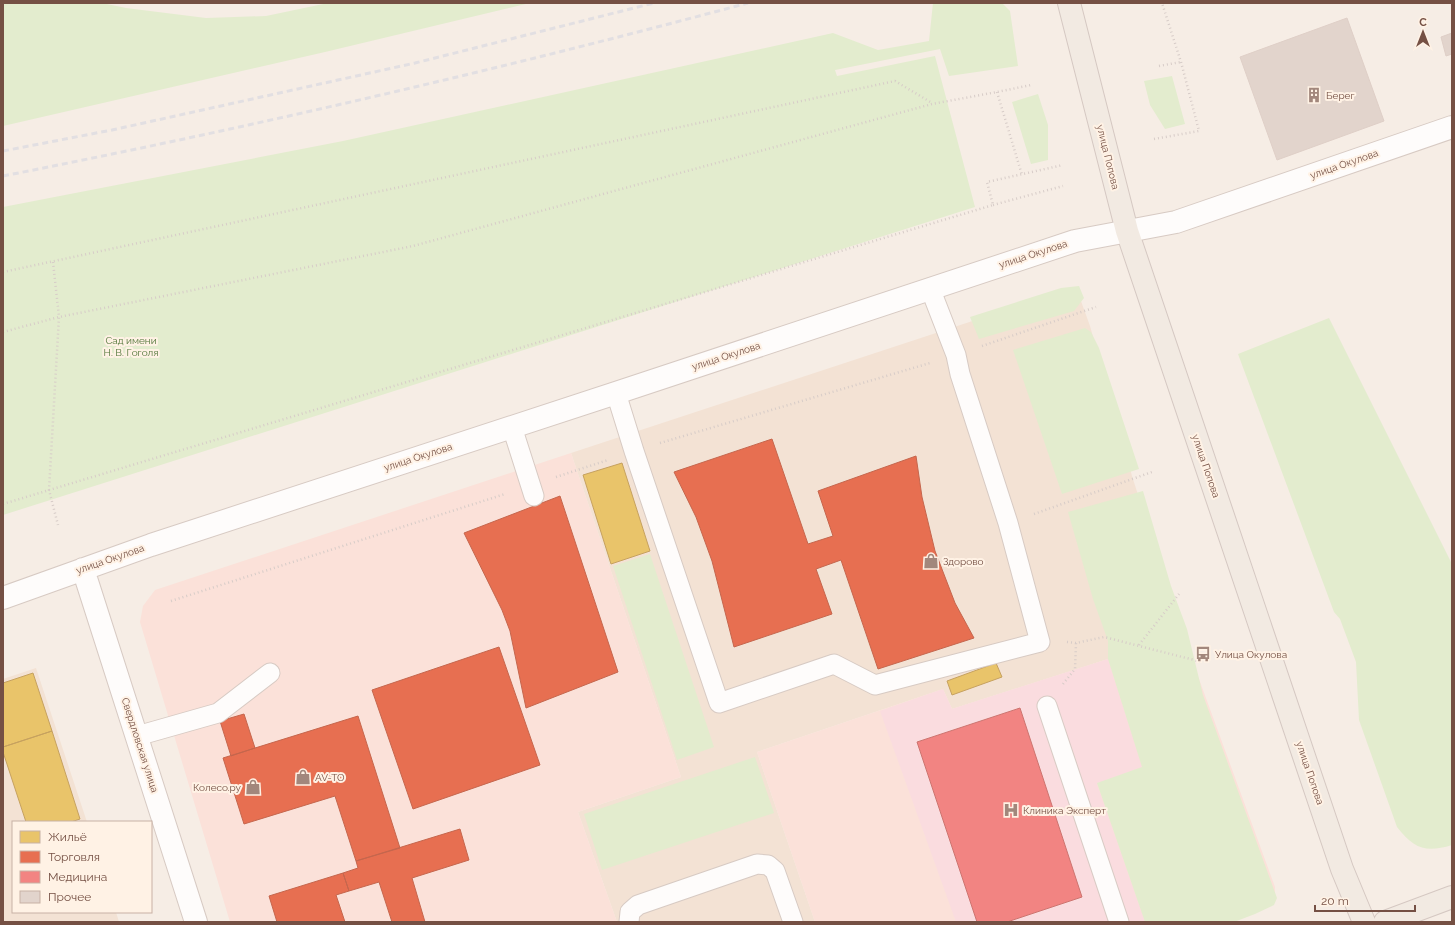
<svg xmlns="http://www.w3.org/2000/svg" width="1455" height="925" font-family="Raleway,sans-serif">
  <style>
    .residential { fill: #f3e2d4 }
    .commercial { fill: #fbe1d9 }
    .medical { fill: #fadcdf }
    .green { fill: #e3ecce }
    .homes { fill: #e9c46a; stroke: #c6a15f }
    .shops { fill: #e76f51; stroke: #c5664d }
    .health { fill: #f28482; stroke: #cc746f }
    .building { fill: #e2d4cc; stroke: #dfcfc7 }
    .lines { fill: none; stroke-linecap: round; stroke-linejoin: round }
    .service-casing { stroke: #d7cac3; stroke-width: 21 }
    .minor-casing { stroke: #d7cac3; stroke-width: 24 }
    .primary-casing { stroke: #d5c8c2; stroke-width: 24 }
    .path { stroke: #d7ccc8; stroke-width: 2.5; stroke-dasharray: 1 3; stroke-linecap: butt }
    .service { stroke: #fefcfb; stroke-width: 19 }
    .minor { stroke: #fefcfb; stroke-width: 22 }
    .primary { stroke: #f2eae2; stroke-width: 22 }
    .rail { stroke: #e2dfe2; stroke-width: 3; stroke-dasharray: 6 4; stroke-linecap: butt }
    .labels { text-anchor: middle; dominant-baseline: central; stroke-width: 4; stroke-linejoin: round; paint-order: stroke }
    .poi-label { font-size: 10px; fill: #755044; stroke: #fff2e5; text-anchor: start }
    .street-label { font-size: 10px; fill: #755044; stroke: #fff2e5 }
    .park-label { font-size: 10px; fill: #527639; stroke: #fff2e5 }
  </style>
  <rect width="100%" height="100%" fill="#f6ede5"/>
  <path class="residential" d="M1077 290 1090 326 1132 476 1184 638 1108 659 952 709 943 689 757 752 815 922H617L578 812 681 777 571 453 1064 291Z
    M36 668 87 822H13V912H116L119 922H3V679Z"/>
  <path class="commercial" d="M571 453 681 777 578 812 617 922H230L140 622 143 606 155 590Z
    M1184 638 1275 887V898L1227 922H815L757 752 943 689 952 709 1108 659Z"/>
  <path class="medical" d="M1108 659 1142 767 1097 784 1145 922H956L880 711 943 689 952 709Z"/>
  <path class="green" d="M3 3H102L126 8 206 18 266 16 328 3H530L325 52 3 126Z
    M933 3H1002L1010 11 1018 66 949 76 940 49 835 70 837 76 935 56 975 207 3 515V207L343 141 833 33 878 50 929 41Z
    M1172 76 1185 124 1165 129 1150 105 1144 81Z
    M1038 94 1048 125V160L1031 164 1012 102Z
    M1079 286 1084 298 1074 311 979 339 970 317 1061 288Z
    M1329 318 1452 564V845C1426 853 1414 849 1397 827L1359 720 1356 662 1340 619 1334 612 1238 354Z
    M1085 328 1091 332 1099 348 1139 469 1062 494 1013 350Z
    M1143 491 1171 586 1187 629 1203 695 1277 898 1274 905 1255 914 1234 922H1145L1097 783 1142 767 1108 659V641L1093 599 1068 512Z
    M650 554 714 747 677 760 613 566Z
    M755 757 774 813 602 870 584 814Z"/>
  <path class="homes" d="M622 463 650 551 611 564 583 475Z
    M996 663 1002 677 952 695 947 681Z
    M33 673 52 731 3 747V683Z
    M52 731 80 819 71 822H26L3 752V747Z"/>
  <path class="shops" d="M772 439 808 544 833 536 818 491 916 456 922 497 935 551 955 603 974 638 878 669 841 560 816 569 832 614 734 647 712 561 696 517 674 472Z
    M560 496 618 672 526 708 510 631 502 610 464 533Z
    M499 647 540 765 413 809 372 690Z
    M244 714 255 748 231 756 220 721Z
    M358 716 400 848 356 861 335 796 244 824 223 758Z
    M460 829 469 860 412 878 425 922H392L379 882 349 891 343 873 358 868 356 861Z
    M343 873 349 891 336 895 345 922H277L269 896Z"/>
  <path class="health" d="M1020 708 1082 897 1007 922H977L917 742Z"/>
  <path class="building" d="M1347 18 1384 121 1277 160 1240 57Z
    M1452 33V54L1446 56 1441 37Z"/>
  <g class="lines">
    <defs>
      <path id="service" d="M616 393 634 451 719 703 834 664 875 685 1040 642 1008 523 960 374 956 355 930 288
        M512 427 534 496
        M1047 706 1119 922H1118
        M137 736 218 713 270 673
        M629 922 630 912 638 905 757 864 768 865 775 871 793 922"/>
      <path id="minor" d="M83 569 196 922
        M3 598 151 545 616 393 1075 241 1176 222 1452 127"/>
      <path id="primary" d="M1069 3 1127 231 1342 869 1364 922
        M1385 922 1452 897"/>
    </defs>
    <use href="#service" class="service-casing"/>
    <use href="#minor" class="minor-casing"/>
    <use href="#primary" class="primary-casing"/>
    <path class="path" d="M1159 66 1181 62
      M997 92 1022 175
      M1154 139 1199 131 1181 62 1162 3
      M993 205 1063 186
      M53 262 59 317 49 490 58 525
      M3 272 895 81 932 103
      M3 332 59 317 413 246 932 104 997 92 1031 85
      M982 346 1096 307
      M660 443 930 363
      M556 477 608 460
      M3 504 993 205 987 182 1063 165
      M1034 514 1152 472
      M171 601 505 494
      M1067 642 1076 643 1104 637 1202 662
      M1139 645 1179 594
      M1063 684 1075 669 1076 643"/>
    <use href="#service" class="service"/>
    <use href="#minor" class="minor"/>
    <use href="#primary" class="primary"/>
    <path class="rail" d="M3 151 112 130 415 63 654 3
      M3 176C253 127 502 69 748 3"/>
  </g>
  <defs>
    <symbol id="building-bare" viewBox="-9 -9 18 18"><path d="M-4-6H4V6H1V3H-1V6H-4ZM-2.5-4.3h1.7v1.8h-1.7ZM.8-4.3h1.7v1.8H.8ZM-2.5-1h1.7V.8h-1.7ZM.8-1h1.7V.8H.8Z" fill="#a2877c" stroke="#fff2e5" stroke-width="2.5" paint-order="stroke"/></symbol>
    <symbol id="shop-bare" viewBox="-9 -9 18 18"><path d="M-5-2.5h2.3a2.7 3.5 0 0 1 5.4 0H5L5.5 6h-11ZM-1.5-2.5h3a1.5 2.3 0 0 0-3 0Z" fill="#a2877c" stroke="#fff2e5" stroke-width="2.5" paint-order="stroke"/></symbol>
    <symbol id="bus-bare" viewBox="-9 -9 18 18"><path d="M-5-6H5V4H4V6H2V4H-2V6H-4V4H-5ZM-3.5-4V0h7V-4ZM-3.5 1.2v1.5H-2V1.2ZM2 1.2v1.5H3.5V1.2Z" fill="#a2877c" stroke="#fff2e5" stroke-width="2.5" paint-order="stroke"/></symbol>
    <symbol id="hospital-bare" viewBox="-9 -9 18 18"><path d="M-5-5h3v3.5h4V-5h3V5h-3V1.5h-4V5h-3Z" fill="#a2877c" stroke="#fff2e5" stroke-width="2.5" paint-order="stroke"/></symbol>
  </defs>
  <g fill-rule="evenodd">
    <use href="#building-bare" x="1303" y="84" width="22" height="22"/>
    <use href="#shop-bare" x="920" y="550" width="22" height="22"/>
    <use href="#bus-bare" x="1192" y="643" width="22" height="22"/>
    <use href="#shop-bare" x="292" y="766" width="22" height="22"/>
    <use href="#shop-bare" x="242" y="776" width="22" height="22"/>
    <use href="#hospital-bare" x="1000" y="799" width="22" height="22"/>
  </g>
  <g class="labels">
    <g class="poi-label">
      <text x="1326" y="95">Берег</text>
      <text x="943" y="561">Здорово</text>
      <text x="1215" y="654">Улица Окулова</text>
      <text x="315" y="777">AV-TO</text>
      <text x="241" y="787" text-anchor="end">Колесо.ру</text>
      <text x="1023" y="810">Клиника Эксперт</text>
    </g>
    <g class="street-label">
      <text transform="translate(1108 157) rotate(76)">улица Попова</text>
      <text transform="translate(1344 164) rotate(-19)">улица Окулова</text>
      <text transform="translate(1033 254) rotate(-18)">улица Окулова</text>
      <text transform="translate(726 356) rotate(-18)">улица Окулова</text>
      <text transform="translate(418 457) rotate(-18)">улица Окулова</text>
      <text transform="translate(1206 466) rotate(71)">улица Попова</text>
      <text transform="translate(110 559) rotate(-19)">улица Окулова</text>
      <text transform="translate(140 745) rotate(72)">Свердловская улица</text>
      <text transform="translate(1310 773) rotate(71)">улица Попова</text>
    </g>
    <g class="park-label">
      <text x="131" y="340">Сад имени<tspan x="131" dy="12">Н. В. Гоголя</tspan></text>
    </g>
  </g>
  <rect width="1455" height="925" fill="none" stroke="#755044" stroke-width="8"/>
  <rect x="12" y="821" width="140" height="92" fill="#fff2e5" stroke="#c8b1a5"/>
  <rect x="20" y="831" width="20" height="12" fill="#e9c46a" stroke="#c8b1a5"/>
  <text x="48" y="841" font-size="12" fill="#755044">Жильё</text>
  <rect x="20" y="851" width="20" height="12" fill="#e76f51" stroke="#c8b1a5"/>
  <text x="48" y="861" font-size="12" fill="#755044">Торговля</text>
  <rect x="20" y="871" width="20" height="12" fill="#f28482" stroke="#c8b1a5"/>
  <text x="48" y="881" font-size="12" fill="#755044">Медицина</text>
  <rect x="20" y="891" width="20" height="12" fill="#e2d4cc" stroke="#c8b1a5"/>
  <text x="48" y="901" font-size="12" fill="#755044">Прочее</text>
  <g transform="translate(1423 32)" stroke="#fff2e5" stroke-width="3" paint-order="stroke">
  <path d="M0-3L7 15L0 10L-7 15Z" fill="#755044"/>
  <text y="-6" font-size="11" font-weight="bold" text-anchor="middle" fill="#755044">С</text>
  </g>
  <path d="M1315 905v6h100v-6" fill="none" stroke="#755044" stroke-width="2"/>
  <text x="1321" y="905" font-size="12" fill="#755044" stroke="#fff2e5" stroke-width="3" paint-order="stroke">20 m</text>
</svg>
